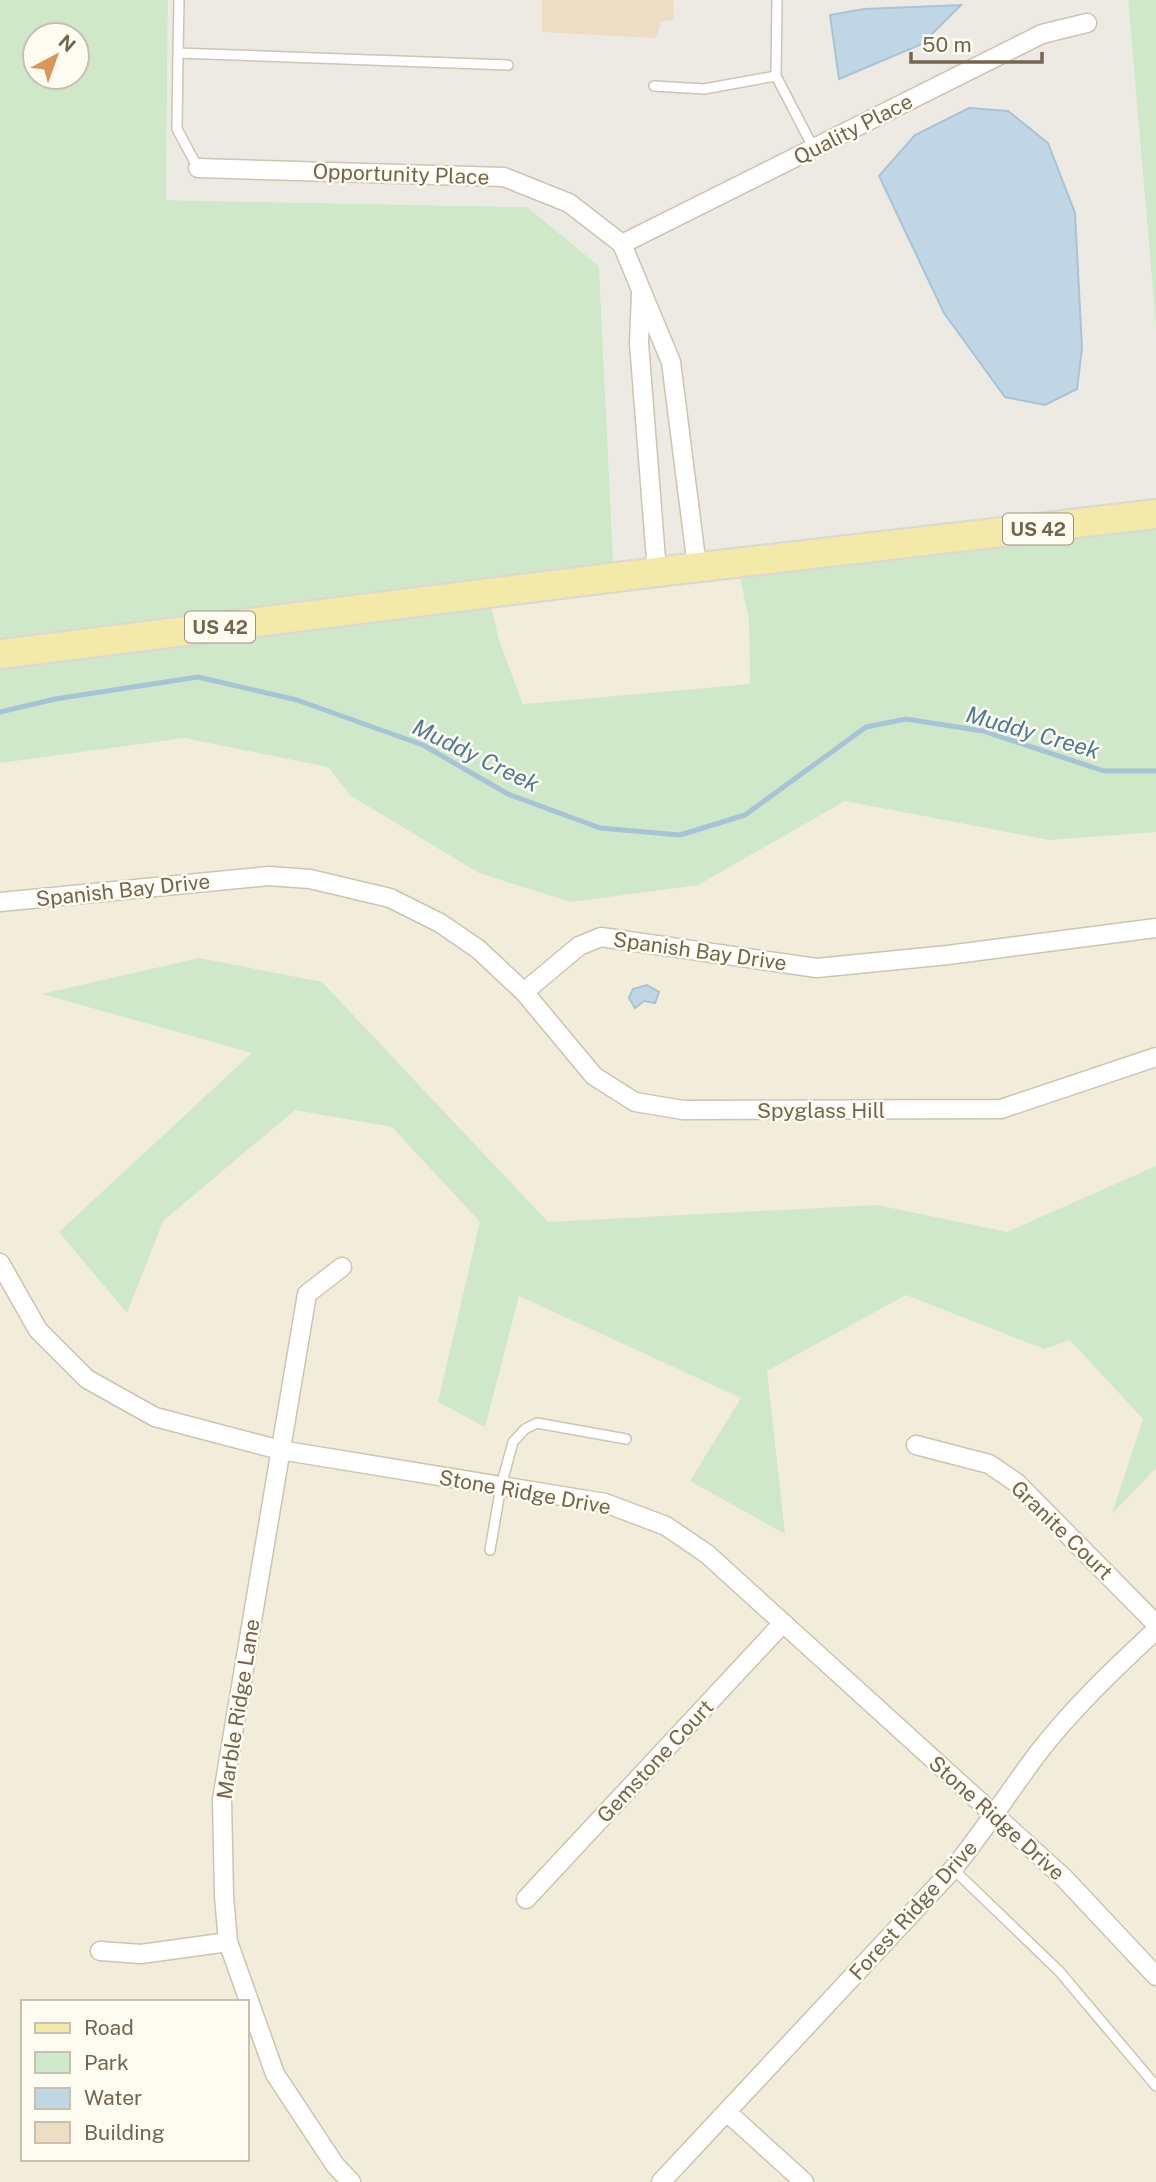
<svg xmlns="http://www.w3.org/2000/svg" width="1156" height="2182" font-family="'Public Sans',sans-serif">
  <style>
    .residential { fill: #f2ecda; fill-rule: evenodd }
    .industrial { fill: #edeae3 }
    .green { fill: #cfe8ca; fill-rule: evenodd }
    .water { fill: #c0d6e4; stroke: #a7c3d5; stroke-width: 2 }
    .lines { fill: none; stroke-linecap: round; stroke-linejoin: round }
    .stream { stroke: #a7c3d5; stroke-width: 5 }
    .building { fill: #ecddc3 }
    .service-casing { stroke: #cdc4b1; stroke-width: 12 }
    .minor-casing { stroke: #cdc4b1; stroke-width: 21 }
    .primary-casing { stroke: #dbd7d2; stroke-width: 32 }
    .service { stroke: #fff; stroke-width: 9 }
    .minor { stroke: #fff; stroke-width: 18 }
    .primary { stroke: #f3e9a9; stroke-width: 28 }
    .labels { text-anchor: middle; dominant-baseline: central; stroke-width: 5; stroke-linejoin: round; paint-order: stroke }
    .shield { fill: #fefcf1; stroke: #9d9280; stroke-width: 2 }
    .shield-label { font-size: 19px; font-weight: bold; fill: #746550 }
    .street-label { font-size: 21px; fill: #746550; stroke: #fefcf1 }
    .water-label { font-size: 23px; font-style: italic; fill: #527993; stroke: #fefcf1 }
  </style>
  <rect width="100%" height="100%" fill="#fbf9eb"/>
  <path class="residential" d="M737 563 749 621 750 684 523 704 499 640 488 594Z
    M201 707 843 779 1156 811V2182H0V746ZM23 2002H247V2159H23Z"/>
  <path class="industrial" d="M168 0H1128L1156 327V514L614 578 599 266 527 207 166 200Z"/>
  <path class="green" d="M0 0H168L166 200 527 207 599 266 614 578 488 593 499 640 523 704 750 684 749 621 737 563 1156 514V832L1049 840 845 801 698 885 571 902 479 873 351 796 328 767 184 738 0 763ZM35 35H77V77H35Z
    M1128 0H1156V327Z
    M199 958 322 982 548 1222 877 1205 1007 1232 1156 1166V1468L1112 1514 1143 1419 1070 1340 1044 1349 906 1295 767 1371 785 1534 690 1481 741 1398 519 1296 485 1427 438 1402 480 1222 392 1127 295 1110 163 1221 127 1313 59 1232 252 1053 42 994Z"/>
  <path class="water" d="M961 5 922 44 839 79 830 15 864 9Z
    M969 108 1008 111 1048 143 1075 213 1082 348 1077 389 1045 405 1005 397 944 313 879 176 915 135Z
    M647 985 659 992 655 1003 644 1001 635 1008 629 998 633 989Z"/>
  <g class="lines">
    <path class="stream" d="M0 712 55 699 198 677 297 700 423 745 508 794 600 828 680 835 745 815 866 727 906 719 983 731 1104 771H1156"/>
  </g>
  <path class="building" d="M542 0H673L674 20 661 21 656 38 542 32Z"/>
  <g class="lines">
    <defs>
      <path id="service" d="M777 0 776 76 814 149
        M178 53 179 0
        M654 86 704 89 776 76
        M198 168 177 129 178 53 508 65
        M490 1550 501 1486 513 1442 525 1429 537 1423 626 1439
        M953 1869 1059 1971 1156 2086"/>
      <path id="minor" d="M198 168 504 177 569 203 622 244 671 362 697 567
        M622 244 1042 34 1087 23
        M641 294 639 343 657 572
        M0 902 269 876 310 879 390 898 440 923 478 949 524 992 594 1076 635 1102 683 1110 1001 1109 1156 1057
        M524 992 579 946 601 937 817 968 948 955 1156 928
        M0 1263 38 1330 87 1379 155 1417 280 1450 605 1503 666 1526 707 1554 1064 1878 1156 1976
        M342 1267 307 1294 222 1799 224 1896 228 1942 275 2074 335 2165 351 2182
        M916 1445 989 1464 1017 1483 1156 1624
        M526 1899 783 1623
        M100 1951 141 1954 228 1942
        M727 2112 804 2182
        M661 2182 953 1869C983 1832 1009 1792 1038 1753 1073 1708 1114 1669 1156 1630"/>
      <path id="primary" d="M0 654 657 572 1156 514"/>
    </defs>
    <use href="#service" class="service-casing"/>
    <use href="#minor" class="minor-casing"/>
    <use href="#primary" class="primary-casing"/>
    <use href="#service" class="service"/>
    <use href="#minor" class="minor"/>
    <use href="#primary" class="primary"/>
  </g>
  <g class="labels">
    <g class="shield">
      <rect x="1003" y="513.5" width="70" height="31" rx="5"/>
      <rect x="185" y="611.5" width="70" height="31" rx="5"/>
    </g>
    <g class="shield-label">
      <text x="1038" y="529">US 42</text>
      <text x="220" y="627">US 42</text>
    </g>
    <g class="street-label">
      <text transform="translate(853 129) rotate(-27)">Quality Place</text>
      <text transform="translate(401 174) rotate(2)">Opportunity Place</text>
      <text transform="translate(123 890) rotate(-6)">Spanish Bay Drive</text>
      <text transform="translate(700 951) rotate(8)">Spanish Bay Drive</text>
      <text x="821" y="1110">Spyglass Hill</text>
      <text transform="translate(525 1492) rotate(10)">Stone Ridge Drive</text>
      <text transform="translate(1062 1530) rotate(44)">Granite Court</text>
      <text transform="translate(238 1709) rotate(-81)">Marble Ridge Lane</text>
      <text transform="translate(655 1761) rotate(-47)">Gemstone Court</text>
      <text transform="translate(997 1818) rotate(42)">Stone Ridge Drive</text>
      <text transform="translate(913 1910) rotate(-48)">Forest Ridge Drive</text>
    </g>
    <g class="water-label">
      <text transform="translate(1033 732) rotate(16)">Muddy Creek</text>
      <text transform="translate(476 755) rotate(26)">Muddy Creek</text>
    </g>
  </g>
  <rect x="21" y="2000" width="228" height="161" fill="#fefcf1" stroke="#c7c0b1" stroke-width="2"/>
  <rect x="35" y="2023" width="35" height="10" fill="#f3e9a9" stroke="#c7c0b1" stroke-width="2"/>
  <text x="84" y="2035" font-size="21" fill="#746550">Road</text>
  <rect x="35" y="2052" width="35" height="21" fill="#cfe8ca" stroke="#c7c0b1" stroke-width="2"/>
  <text x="84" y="2070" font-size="21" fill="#746550">Park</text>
  <rect x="35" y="2088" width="35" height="21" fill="#c0d6e4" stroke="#c7c0b1" stroke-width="2"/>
  <text x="84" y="2105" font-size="21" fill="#746550">Water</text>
  <rect x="35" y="2122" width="35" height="21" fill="#ecddc3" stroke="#c7c0b1" stroke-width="2"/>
  <text x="84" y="2140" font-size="21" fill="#746550">Building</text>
  <g transform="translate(56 56) rotate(41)"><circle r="33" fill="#fefcf1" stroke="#c7c0b1" stroke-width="2"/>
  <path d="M0-5L12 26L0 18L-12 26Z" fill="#da955b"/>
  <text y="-10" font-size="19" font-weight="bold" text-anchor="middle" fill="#746550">N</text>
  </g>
  <path d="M911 52v10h131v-10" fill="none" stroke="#746550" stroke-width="3.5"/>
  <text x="922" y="52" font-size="21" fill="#746550" stroke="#fefcf1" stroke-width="5" paint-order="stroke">50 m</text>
</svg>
